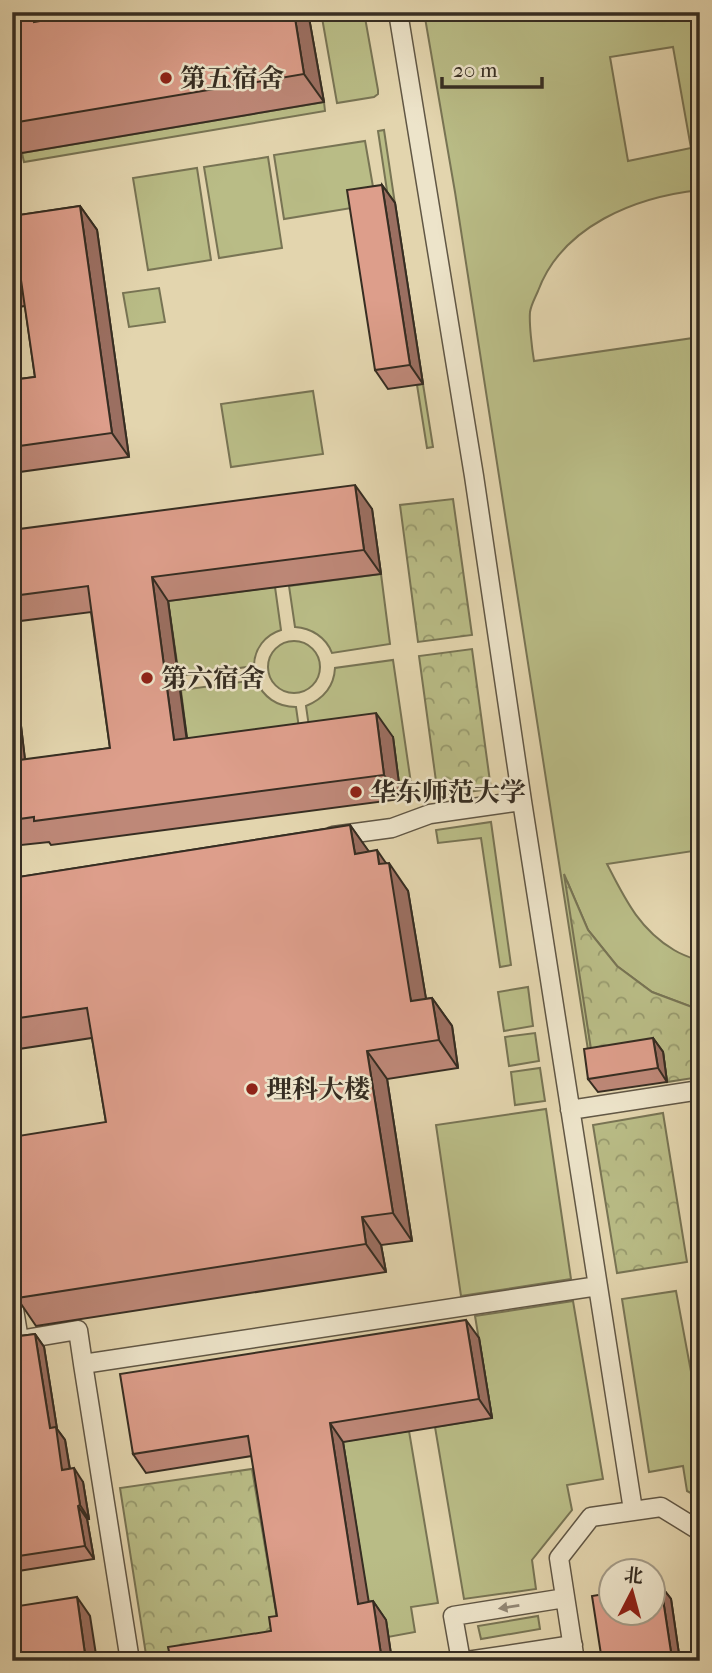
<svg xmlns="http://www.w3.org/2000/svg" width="712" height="1673" font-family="'IM FELL French Canon','Noto Serif SC',serif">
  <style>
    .green { fill: #b9bc86; stroke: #787454; stroke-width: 2; fill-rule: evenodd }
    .forest { fill: url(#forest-crowns); stroke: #787454; stroke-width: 2 }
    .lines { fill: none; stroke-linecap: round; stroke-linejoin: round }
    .service-casing { stroke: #615745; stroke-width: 21 }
    .service { stroke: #ede4ca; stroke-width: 18 }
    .wall { fill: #be8878; stroke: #362d22; stroke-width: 2 }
    .shaded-wall { fill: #9b6f61; stroke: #362d22; stroke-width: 2 }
    .building { fill: #dd9e8b; stroke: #362d22; stroke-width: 2 }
    .oneway { fill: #928876 }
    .poi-dot { fill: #8f2418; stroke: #ede4ca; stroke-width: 2.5 }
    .labels { text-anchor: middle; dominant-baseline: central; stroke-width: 5; stroke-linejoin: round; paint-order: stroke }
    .poi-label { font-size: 26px; font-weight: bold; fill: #362d22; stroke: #ede4ca; text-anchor: start }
  </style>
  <defs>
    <pattern id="forest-crowns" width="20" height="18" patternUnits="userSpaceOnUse" patternTransform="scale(1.75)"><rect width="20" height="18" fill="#b9bc86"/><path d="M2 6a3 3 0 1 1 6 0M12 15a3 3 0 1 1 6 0" fill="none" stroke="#97996d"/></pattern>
  </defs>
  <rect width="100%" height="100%" fill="#e3d5ae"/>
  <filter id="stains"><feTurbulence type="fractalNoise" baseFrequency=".00286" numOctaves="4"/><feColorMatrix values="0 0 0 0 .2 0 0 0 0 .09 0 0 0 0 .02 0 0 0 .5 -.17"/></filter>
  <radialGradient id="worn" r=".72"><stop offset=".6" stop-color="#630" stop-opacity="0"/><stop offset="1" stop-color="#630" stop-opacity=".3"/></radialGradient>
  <path class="green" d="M321 12H364L378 90V94L374 97 337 103Z
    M424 12H700V190C635 197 562 226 538 291 535 298 531 305 530 312 529 323 532 349 534 361L700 337V850L607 864C625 899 639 929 674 950 682 955 691 958 700 961V1010L652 992 617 966 588 930 567 881 593 1062 590 1063 455 192ZM673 47 691 148 628 161 610 57Z
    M324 102 325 111 24 162 22 153Z
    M384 130 395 204H389L378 131Z
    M365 141 376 204 284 219 274 155Z
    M268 157 282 248 219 258 204 167Z
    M197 168 211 260 148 270 133 178Z
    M159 288 165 322 129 327 123 293Z
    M423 384 433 447 427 448 417 385Z
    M313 391 323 454 231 467 221 404Z
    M381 574 390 644 332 653C326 637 311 628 295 627L289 586Z
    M275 587 281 630C265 635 254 649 254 666L179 676 168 601Z
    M268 667a26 26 0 1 1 52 0a26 26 0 1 1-52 0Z
    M393 660 413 797 401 799 392 738 312 748 306 706C323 699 334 687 335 668Z
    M256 680C263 697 277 707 296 707L302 749 190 764 181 690Z
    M491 822 511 965 500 967 481 838 438 843 436 830Z
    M528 987 533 1026 504 1031 498 992Z
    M535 1033 539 1061 509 1066 505 1037Z
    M540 1068 545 1101 515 1105 511 1072Z
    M546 1109 571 1279 461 1296 436 1125Z
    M676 1291 700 1420V1498L687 1491 683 1466 649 1472 622 1299Z
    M573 1301 603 1479 567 1485 572 1510 532 1560 536 1589 464 1599 435 1427 492 1418 475 1316Z
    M409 1431 438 1603 411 1607 415 1632 388 1637 372 1622 322 1445Z
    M538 1616 540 1629 481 1639 478 1626Z"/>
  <path class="forest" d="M453 499 472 635 418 642 400 505Z
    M472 649 491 789 438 796 419 656Z
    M564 874 588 930 617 966 652 992 700 1010V1077L667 1082 663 1052 593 1062Z
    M663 1113 687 1262 617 1273 593 1125Z
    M252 1469 279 1630 172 1661H147L120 1488Z"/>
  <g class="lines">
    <defs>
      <path id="service" d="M398 12 474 476 522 801 633 1510
        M333 836 392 828 430 814 522 801
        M570 1110 700 1090
        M12 1297 19 1340 78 1330 83 1364 598 1286
        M83 1364 130 1661
        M461 1661 453 1616 565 1598
        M467 1661 573 1645
        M575 1661 559 1558 591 1517 661 1507 700 1531"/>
    </defs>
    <use href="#service" class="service-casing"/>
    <use href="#service" class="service"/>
  </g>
  <path class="wall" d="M12 12H47L48 19 308 12 324 102 22 153 12 139Z
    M382 185 395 203 423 384 388 389 375 370Z
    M80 206 97 230 129 457 12 473V380L35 377 25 306 12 308V216Z
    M372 509 381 574 168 601 187 738 393 737 401 799 51 845 49 842 12 846V700L19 709 25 760 110 748 91 612 12 622V530Z
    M350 825 369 852 386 863 408 891 426 999 432 998 452 1026 458 1068 387 1079 412 1241 381 1245 386 1272 36 1326 17 1298 106 1122 92 1038 12 1050V878Z
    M653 1038 663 1052 667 1082 598 1092 588 1079Z
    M35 1334 44 1347 57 1429 65 1440 70 1469 83 1482 89 1519H87L94 1559 12 1572V1337Z
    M479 1338 492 1418 343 1442 368 1602 373 1601 386 1620 392 1661H171L271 1631 277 1616 252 1456 146 1473 133 1454Z
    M661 1586 671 1599 680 1661H602Z"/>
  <path class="shaded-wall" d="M32 12H47L53 50 34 22Z
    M294 12H308L324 102 304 74Z
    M382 185 395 203 423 384 410 365Z
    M80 206 97 230 129 457 112 433Z
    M355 485 372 509 381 574 364 550Z
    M152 577 168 601 190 764 174 740Z
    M12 700 19 709 28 785 12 763Z
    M376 713 393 737 401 799 384 775Z
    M350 825 370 853 355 854Z
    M377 850 390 869 389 863 408 891 431 1029 411 1001 379 864Z
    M432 998 452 1026 458 1068 439 1040Z
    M653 1038 663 1052 667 1082 658 1068Z
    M367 1051 387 1079 412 1241 393 1213Z
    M362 1217 381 1245 386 1272 366 1244Z
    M466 1320 479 1338 492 1418 479 1399Z
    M35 1334 44 1347 57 1429 65 1440 72 1483 62 1470 50 1428Z
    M330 1423 343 1442 372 1622 358 1604Z
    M74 1468 83 1482 89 1519 80 1505Z
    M78 1506 87 1519 94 1559 85 1546Z
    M661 1586 671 1599 680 1661H677L671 1652Z
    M77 1597 90 1616 97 1661H86Z
    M373 1601 386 1620 392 1661H382Z"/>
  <path class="building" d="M12 12H32L34 22 90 12H294L304 74 12 123Z
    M382 185 410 365 375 370 347 190Z
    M80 206 112 433 12 447V380L35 377 21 280 12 281V216Z
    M355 485 364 550 152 577 174 740 376 713 384 775 34 821V817L12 820V761L110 748 88 586 12 596V530Z
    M350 825 355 854 377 850 379 864 389 863 411 1001 432 998 439 1040 367 1051 393 1213 362 1217 366 1244 17 1298 12 1270V1137L106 1122 87 1008 12 1019V878Z
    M653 1038 658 1068 588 1079 584 1049Z
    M700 1130V1168L694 1131Z
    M466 1320 479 1399 330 1423 358 1604 373 1601 382 1661H171L168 1647 271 1631 269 1617 277 1616 248 1436 133 1454 120 1374Z
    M35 1334 50 1428 56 1427 62 1470 74 1468 80 1505 78 1506 85 1546 12 1557V1337Z
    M700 1340V1374H699L694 1341Z
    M661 1586 671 1652 610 1661H602L592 1596 611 1593V1614H653V1587Z
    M77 1597 86 1661H12V1607Z"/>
  <defs><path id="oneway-solid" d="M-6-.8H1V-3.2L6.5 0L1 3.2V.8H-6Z" transform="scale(1.75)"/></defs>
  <use class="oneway" href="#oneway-solid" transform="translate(509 1607) rotate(171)"/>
  <g class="poi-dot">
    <circle cx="166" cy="78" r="7"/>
    <circle cx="147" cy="678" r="7"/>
    <circle cx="356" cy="792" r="7"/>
    <circle cx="252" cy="1089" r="7"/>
  </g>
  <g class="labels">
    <g class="poi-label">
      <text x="180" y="78">第五宿舍</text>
      <text x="161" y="678">第六宿舍</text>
      <text x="370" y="792">华东师范大学</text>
      <text x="266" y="1089">理科大楼</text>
    </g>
  </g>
  <rect width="712" height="1673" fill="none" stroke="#e3d5ae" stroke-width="42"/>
  <rect x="14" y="14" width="684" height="1645" fill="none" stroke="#362d22" stroke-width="3.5"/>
  <rect x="21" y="21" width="670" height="1631" fill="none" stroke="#362d22" stroke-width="2"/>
  <g transform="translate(632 1592) rotate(6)"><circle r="33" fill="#ede4ca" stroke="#a49b87" stroke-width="2"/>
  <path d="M0-5L12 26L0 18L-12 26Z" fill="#8f2418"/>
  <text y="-10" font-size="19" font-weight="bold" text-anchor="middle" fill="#362d22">北</text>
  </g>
  <path d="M442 77v10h100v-10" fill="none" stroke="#362d22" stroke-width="3.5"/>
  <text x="453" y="77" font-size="21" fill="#362d22" stroke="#ede4ca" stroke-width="5" paint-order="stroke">20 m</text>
  <rect width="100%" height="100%" filter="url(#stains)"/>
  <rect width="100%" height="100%" fill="url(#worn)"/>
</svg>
